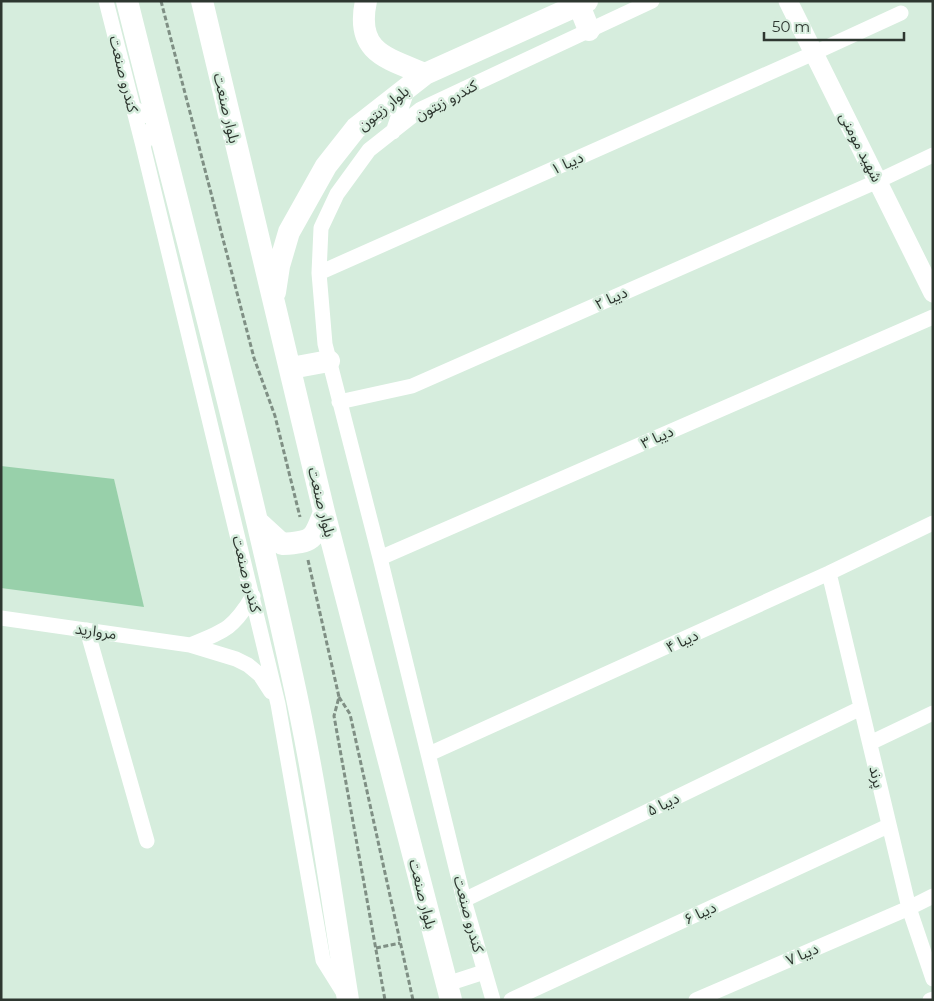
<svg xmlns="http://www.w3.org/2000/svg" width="934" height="1001" font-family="Montserrat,'Noto Sans Arabic',sans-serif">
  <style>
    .building { fill: #98d0aa }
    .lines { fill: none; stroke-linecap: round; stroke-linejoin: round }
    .path { stroke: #7f8f84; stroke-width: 3; stroke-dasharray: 5 2.5; stroke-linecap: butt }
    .minor { stroke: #fff; stroke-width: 15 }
    .tertiary { stroke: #fff; stroke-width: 19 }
    .secondary { stroke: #fff; stroke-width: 22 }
    .labels { text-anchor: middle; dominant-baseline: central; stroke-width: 5; stroke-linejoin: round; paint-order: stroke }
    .street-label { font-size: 15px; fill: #2e3730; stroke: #d6eddd }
  </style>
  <rect width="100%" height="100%" fill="#d6eddd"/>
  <path class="building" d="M1 466 114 479 144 607 1 588Z"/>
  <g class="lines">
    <path class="path" d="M161 1 254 358 275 416 300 517
      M308 560 339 697 334 716 385 1000
      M339 697 350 714 413 1000
      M376 948 400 943"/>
    <path class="minor" d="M106 1 143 146
      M133 108 156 120 143 146 278 704 323 960 343 992
      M393 132 408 88
      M319 273 814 53 901 13
      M339 402 412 386 878 181 933 155
      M380 558 933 317
      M829 573 909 908 933 979
      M1 618 190 645 236 659 248 665 260 675 271 692
      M87 630 147 841
      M190 645C225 631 233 629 253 596
      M870 743 933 713
      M429 754 829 573 933 523
      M464 900 861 708
      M447 984 484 972
      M493 1000 464 900 380 558 325 344 319 273 321 228 337 194 369 150 421 109 652 1
      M511 1000 888 826
      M696 1000 909 908 933 896
      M930 1000 933 999"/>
    <path class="tertiary" d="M788 1 933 293"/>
    <path class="secondary" d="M127 1C183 226 243 449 292 675 316 783 331 892 348 1000
      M202 1 324 512 451 1000
      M366 1C355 52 386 58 425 74
      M579 5 589 30
      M275 292 279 266 289 232 326 166 356 128 425 74 587 1
      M291 368 329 361
      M258 522 282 544C313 542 314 540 324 512"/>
  </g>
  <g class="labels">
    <g class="street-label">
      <text transform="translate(124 74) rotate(76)">کندرو صنعت</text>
      <text transform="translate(446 100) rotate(-28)">کندرو زیتون</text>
      <text transform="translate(227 108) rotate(77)">بلوار صنعت</text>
      <text transform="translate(383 108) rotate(-39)">بلوار زیتون</text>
      <text transform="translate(861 147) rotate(63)">شهید مومنی</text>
      <text transform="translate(567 163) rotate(-24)">دیبا ۱</text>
      <text transform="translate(611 298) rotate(-24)">دیبا ۲</text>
      <text transform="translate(657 437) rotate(-24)">دیبا ۳</text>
      <text transform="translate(322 502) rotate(76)">بلوار صنعت</text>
      <text transform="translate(247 574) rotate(76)">کندرو صنعت</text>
      <text transform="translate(96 631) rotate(8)">مروارید</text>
      <text transform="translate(682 641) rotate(-25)">دیبا ۴</text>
      <text transform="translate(877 777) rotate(77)">پرند</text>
      <text transform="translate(663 804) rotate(-26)">دیبا ۵</text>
      <text transform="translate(423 894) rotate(76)">بلوار صنعت</text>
      <text transform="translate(700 913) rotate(-25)">دیبا ۶</text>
      <text transform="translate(469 914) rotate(75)">کندرو صنعت</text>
      <text transform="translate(802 954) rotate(-23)">دیبا ۷</text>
    </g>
  </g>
  <rect width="934" height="1001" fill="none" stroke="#2e3730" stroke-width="5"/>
  <path d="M764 32v8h140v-8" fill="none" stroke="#2e3730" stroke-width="2.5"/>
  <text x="772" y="32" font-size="15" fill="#2e3730" stroke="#d6eddd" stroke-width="4" paint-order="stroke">50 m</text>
</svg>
